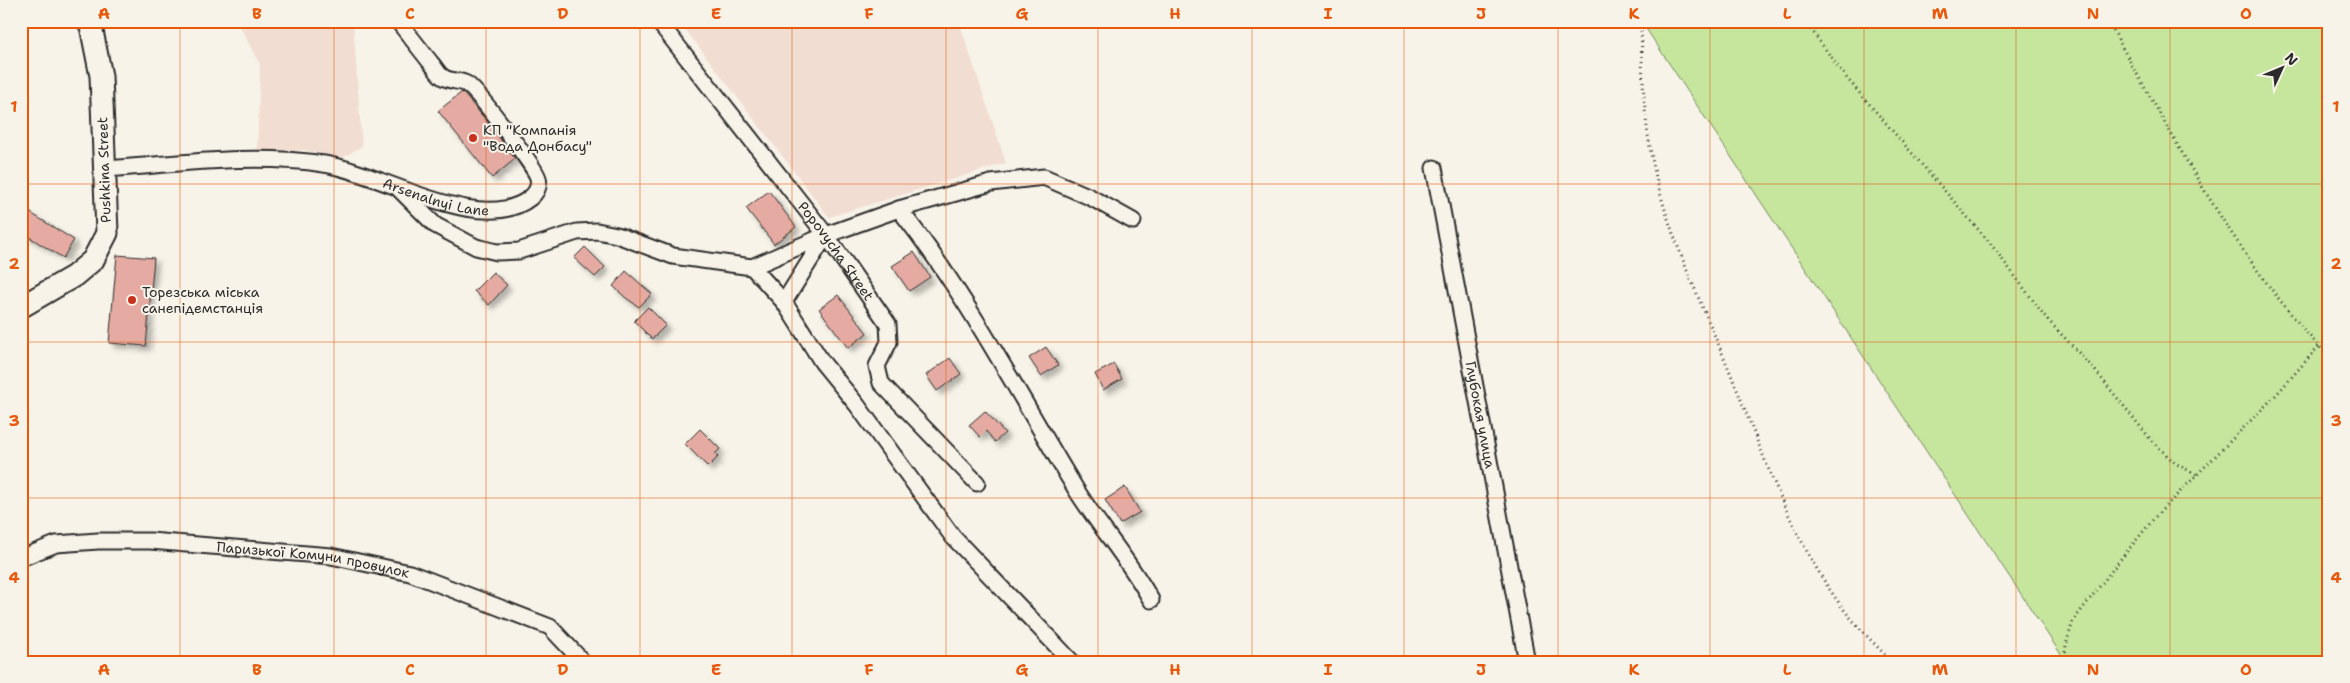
<svg xmlns="http://www.w3.org/2000/svg" width="2350" height="683" font-family="'Shantell Sans',sans-serif">
  <style>
    .built { fill: #f2ddd3 }
    .green { fill: #c6e59d; stroke: #788864 }
    .lines { fill: none; stroke-linecap: round; stroke-linejoin: round }
    .stream { stroke: #65839c; stroke-width: 5 }
    .building { fill: #e5aba2; stroke: #2b2b2b; filter: url(#shadow) }
    .street-casing { stroke: #2b2b2b; stroke-width: 19 }
    .secondary-casing { stroke: #2b2b2b; stroke-width: 25 }
    .path { stroke: #2b2b2b; stroke-width: 3; stroke-dasharray: 1 4; stroke-linecap: butt }
    .street { stroke: #f7f3e8; stroke-width: 15 }
    .secondary { stroke: #f7f3e8; stroke-width: 21 }
    .grid { fill: none; stroke: #e8590c; stroke-width: 1; stroke-opacity: 0.55 }
    .poi-dot { fill: #c8321e; stroke: #f7f3e8; stroke-width: 2 }
    .labels { text-anchor: middle; dominant-baseline: central; stroke-width: 4; stroke-linejoin: round; paint-order: stroke }
    .poi-label { font-size: 14px; fill: #2b2b2b; stroke: #f7f3e8; text-anchor: start }
    .street-label { font-size: 14px; fill: #2b2b2b; stroke: #f7f3e8 }
    .neatline { fill: none; stroke: #e8590c; stroke-width: 2 }
    .grid-label { font-size: 16px; text-anchor: middle; font-weight: bold; fill: #e8590c }
  </style>
  <defs>
    <filter id="shadow"><feDropShadow dx="4.5" dy="4.5" stdDeviation="2.5" flood-color="#0004"/></filter>
  </defs>
  <rect width="100%" height="100%" fill="#f7f3e8"/>
  <filter id="ink" filterUnits="userSpaceOnUse"><feTurbulence type="fractalNoise" baseFrequency=".02" numOctaves="2"/><feDisplacementMap in="SourceGraphic" scale="10" xChannelSelector="R" yChannelSelector="G"/><feConvolveMatrix kernelMatrix="1 2 1 2 8 2 1 2 1" color-interpolation-filters="sRGB"/></filter>
  <g filter="url(#ink)">
    <path class="built" d="M237 21H353L362 146 341 159 305 150 257 153 260 65Z
      M679 21H959L1006 163 829 217Z"/>
    <path class="green" d="M1641 21H2329V662H2066Z"/>
    <g class="lines">
      <path class="stream" d="M126 662H128"/>
    </g>
    <path class="building" d="M462 92 487 121 515 159 492 178 438 111Z
      M769 191 796 227 774 244 746 208Z
      M21 207 74 240 63 258 21 232Z
      M585 247 605 267 595 277 574 258Z
      M914 252 930 277 909 291 892 266Z
      M117 255 154 258 146 346 109 343Z
      M626 271 652 294 639 307 626 298 613 286Z
      M493 272 507 285 489 305 474 291Z
      M838 295 867 333 848 348 819 309Z
      M648 307 666 325 652 339 634 321Z
      M1046 347 1058 365 1041 376 1029 358Z
      M950 358 961 374 937 391 926 375Z
      M1114 364 1122 379 1103 390 1095 374Z
      M985 411 1005 433 995 442 986 431 980 437 969 425Z
      M700 429 720 449 715 454 718 457 708 467 685 444Z
      M1125 487 1140 512 1120 524 1105 500Z"/>
    <g class="lines">
      <defs>
        <g id="street">
          <path id="s1" d="M658 21 826 235 888 324 889 342 877 366 881 383 977 483"/>
          <path id="s2" d="M1434 168 1527 662"/>
          <path id="s3" d="M106 169C178 164 252 153 324 164 380 172 481 237 530 198 536 193 540 186 538 178 536 168 478 92 468 85 462 80 450 82 443 77 438 74 435 67 431 63 420 49 409 35 398 21"/>
          <path d="M399 189 435 225 476 247 497 252 519 251 577 232 597 231 617 235 673 256 752 267 826 235 784 302"/>
          <path d="M899 209C968 296 1019 396 1077 491 1100 528 1130 561 1151 600"/>
          <path d="M826 235 899 209 991 183 1044 177 1090 197 1133 221"/>
          <path d="M752 267 784 302 822 362 857 405 953 537 1072 662"/>
          <path id="s4" d="M21 558 56 544 98 541H150L331 556 410 573 550 627 583 662"/>
        </g>
        <path id="secondary" d="M21 307 74 276 93 260 107 233 101 76 91 26 88 21"/>
      </defs>
      <use href="#street" class="street-casing"/>
      <use href="#secondary" class="secondary-casing"/>
      <path class="path" d="M1641 21C1642 65 1643 110 1651 153 1663 223 1698 295 1725 360 1759 442 1787 530 1839 603 1854 624 1874 643 1892 662
        M1805 21 1844 75 1990 243 2047 319 2093 368 2152 441 2175 463 2197 475
        M2109 21C2124 53 2143 84 2160 114 2208 200 2261 286 2329 357
        M2064 662 2066 645 2073 621 2120 560 2156 516 2276 395 2319 346"/>
      <use href="#street" class="street"/>
      <use href="#secondary" class="secondary"/>
    </g>
  </g>
  <path class="grid" d="M180 21V662M334 21V662M486 21V662M640 21V662M792 21V662M946 21V662M1098 21V662M1252 21V662M1404 21V662M1558 21V662M1710 21V662M1864 21V662M2016 21V662M2170 21V662M21 184H2329M21 342H2329M21 498H2329"/>
  <g class="poi-dot">
    <circle cx="473" cy="138" r="5"/>
    <circle cx="132" cy="300" r="5"/>
  </g>
  <g class="labels">
    <g class="poi-label">
      <text x="483" y="130">КП "Компанія<tspan x="483" dy="16">"Вода Донбасу"</tspan></text>
      <text x="142" y="292">Торезська міська<tspan x="142" dy="16">санепідемстанція</tspan></text>
    </g>
    <g class="street-label">
      <text transform="translate(104 170) rotate(-92)">Pushkina Street</text>
      <text stroke="none"><textPath href="#s3" startOffset="336">Arsenalnyi Lane</textPath></text>
      <text stroke="none"><textPath href="#s1" startOffset="291">Popovycha Street</textPath></text>
      <text stroke="none"><textPath href="#s2" startOffset="251">Глубокая улица</textPath></text>
      <text stroke="none"><textPath href="#s4" startOffset="296">Паризької Комуни провулок</textPath></text>
    </g>
  </g>
  <rect width="2350" height="683" fill="none" stroke="#f7f3e8" stroke-width="55"/>
  <g transform="translate(2282 68) rotate(46)" stroke="#f7f3e8" stroke-width="4" paint-order="stroke">
  <path d="M0-4L9 19L0 12L-9 19Z" fill="#2b2b2b"/>
  <text y="-8" font-size="14" font-weight="bold" text-anchor="middle" fill="#2b2b2b">N</text>
  </g>
  <rect x="28" y="28" width="2294" height="628" class="neatline"/>
  <g class="grid-label">
    <text x="104" y="19">A</text>
    <text x="257" y="19">B</text>
    <text x="410" y="19">C</text>
    <text x="563" y="19">D</text>
    <text x="716" y="19">E</text>
    <text x="869" y="19">F</text>
    <text x="1022" y="19">G</text>
    <text x="1175" y="19">H</text>
    <text x="1328" y="19">I</text>
    <text x="1481" y="19">J</text>
    <text x="1634" y="19">K</text>
    <text x="1787" y="19">L</text>
    <text x="1940" y="19">M</text>
    <text x="2093" y="19">N</text>
    <text x="2246" y="19">O</text>
    <text x="14" y="112">1</text>
    <text x="2336" y="112">1</text>
    <text x="14" y="269">2</text>
    <text x="2336" y="269">2</text>
    <text x="14" y="426">3</text>
    <text x="2336" y="426">3</text>
    <text x="14" y="583">4</text>
    <text x="2336" y="583">4</text>
    <text x="104" y="675">A</text>
    <text x="257" y="675">B</text>
    <text x="410" y="675">C</text>
    <text x="563" y="675">D</text>
    <text x="716" y="675">E</text>
    <text x="869" y="675">F</text>
    <text x="1022" y="675">G</text>
    <text x="1175" y="675">H</text>
    <text x="1328" y="675">I</text>
    <text x="1481" y="675">J</text>
    <text x="1634" y="675">K</text>
    <text x="1787" y="675">L</text>
    <text x="1940" y="675">M</text>
    <text x="2093" y="675">N</text>
    <text x="2246" y="675">O</text>
  </g>
</svg>
